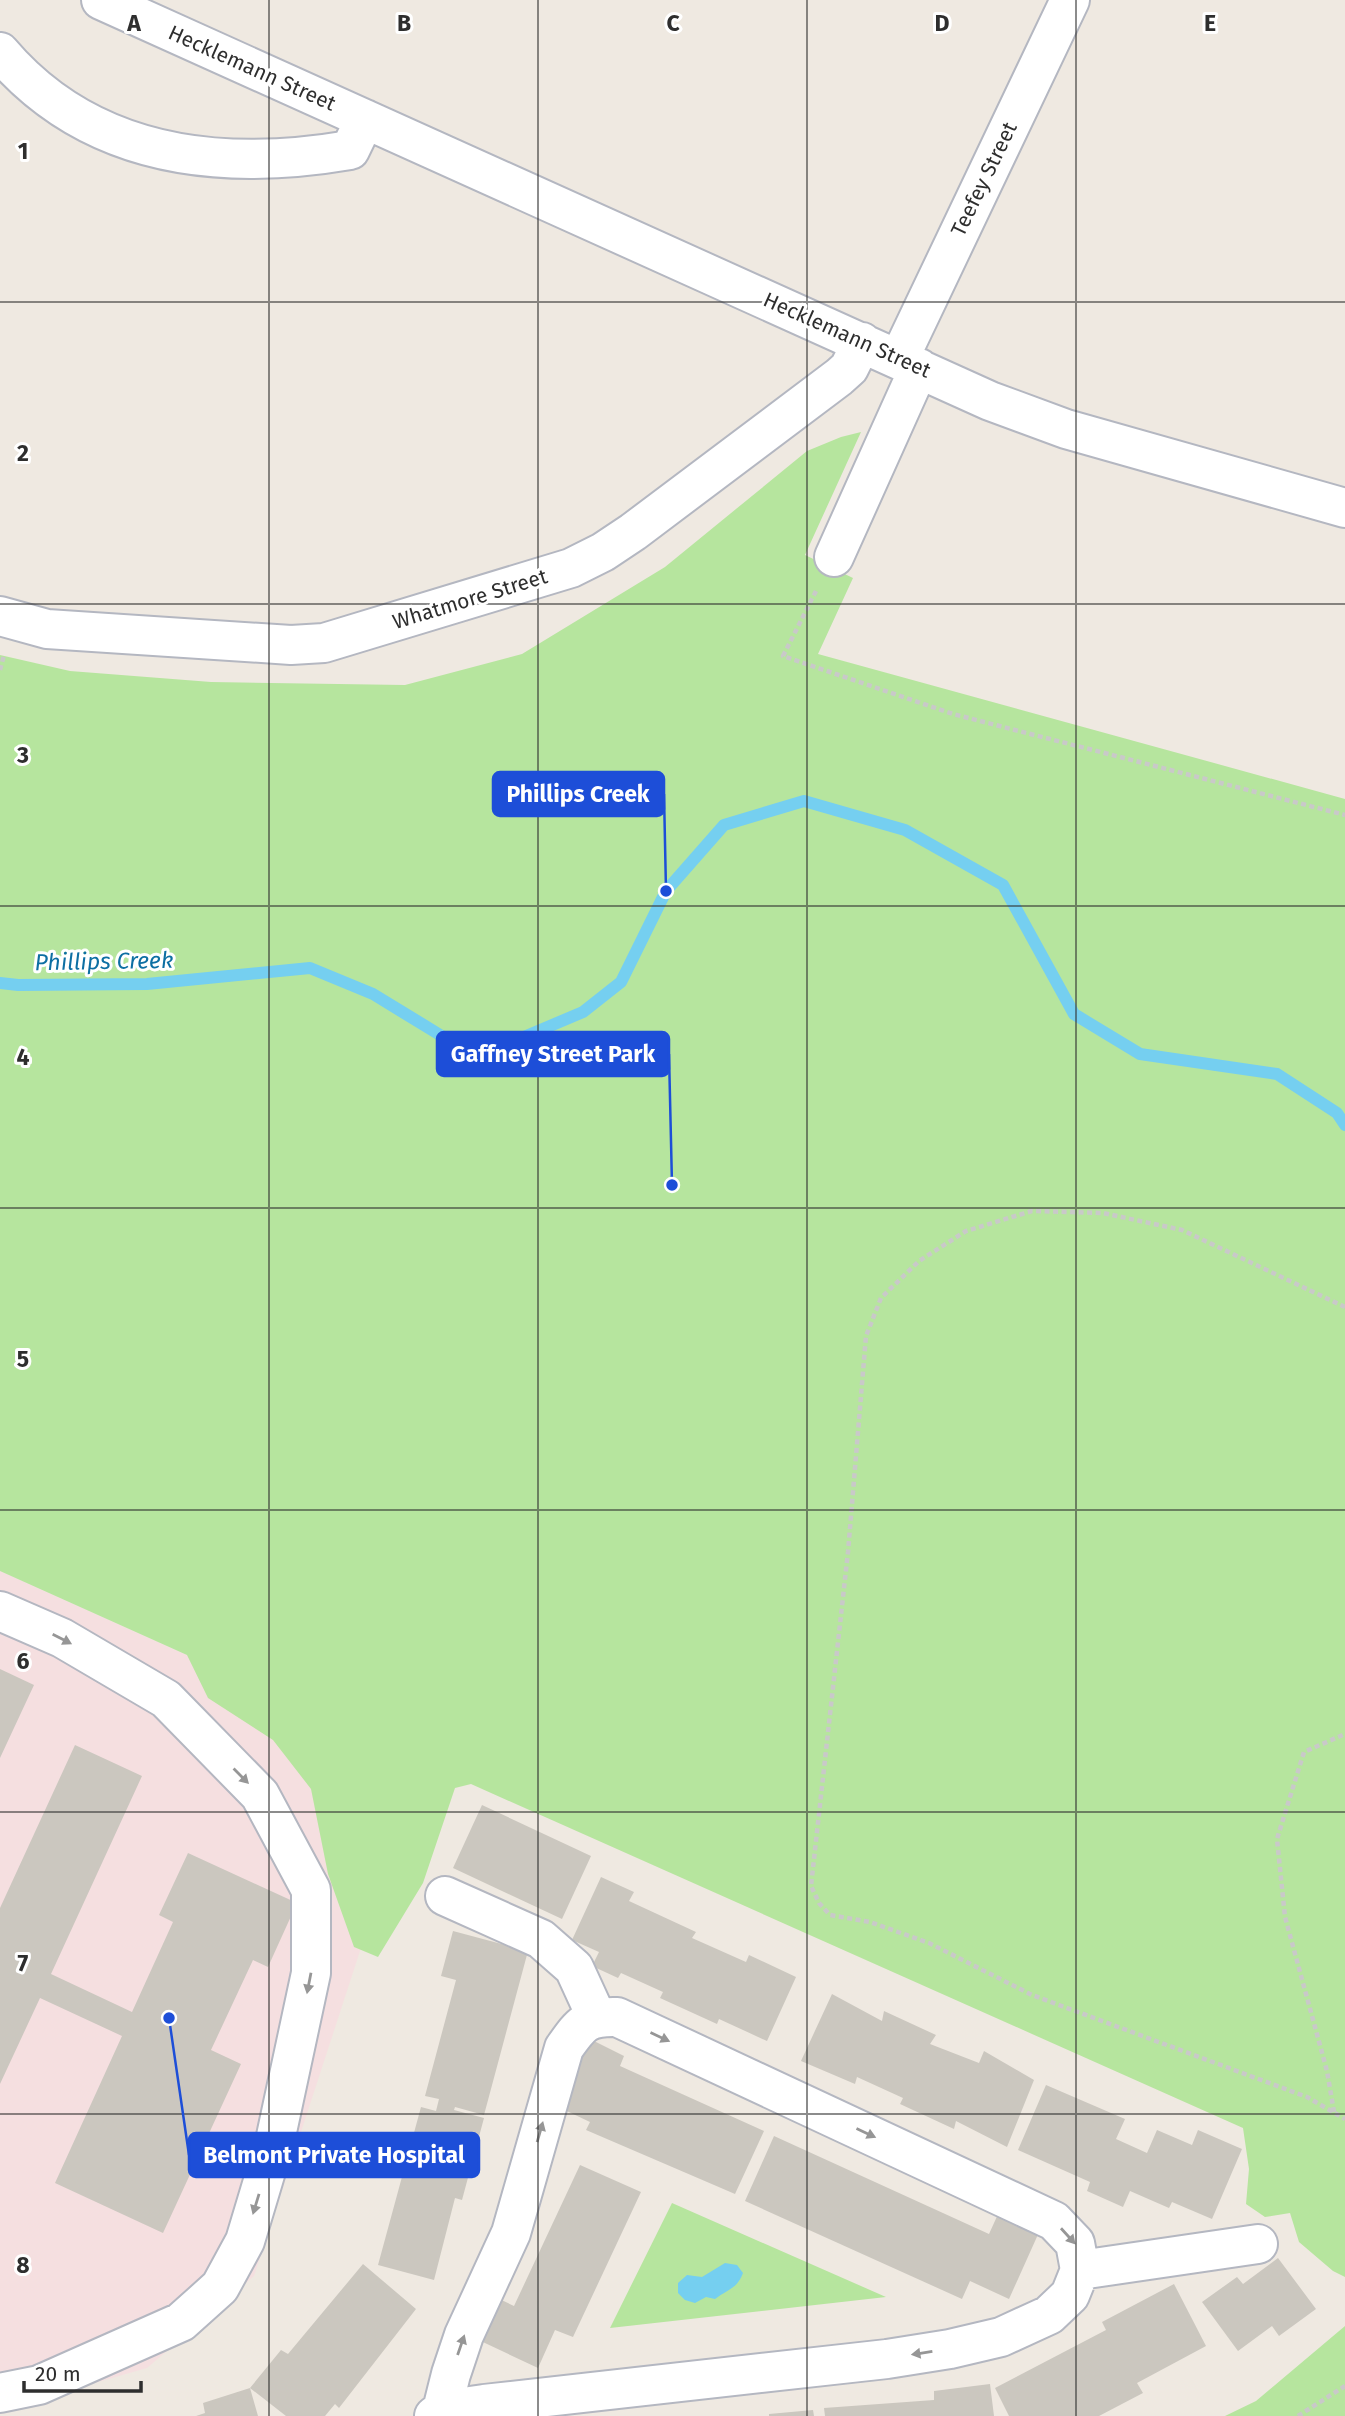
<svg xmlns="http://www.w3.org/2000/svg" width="1345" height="2416" font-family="'Fira Sans',sans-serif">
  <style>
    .medical { fill: #f5dfe0 }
    .green { fill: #b6e59e }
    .water { fill: #75cff0 }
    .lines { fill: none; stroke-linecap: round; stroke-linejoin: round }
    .stream { stroke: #75cff0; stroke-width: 12 }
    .building { fill: #cbc7bf }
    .minor-casing { stroke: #b4b7c1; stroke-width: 42 }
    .path { stroke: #c9c9c9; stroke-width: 4.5; stroke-dasharray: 5 3.5; stroke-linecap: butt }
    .minor { stroke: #fff; stroke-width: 38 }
    .oneway { fill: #969696 }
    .grid { fill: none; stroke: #2e2e2e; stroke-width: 2; stroke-opacity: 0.55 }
    .labels { text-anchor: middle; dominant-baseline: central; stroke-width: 6; stroke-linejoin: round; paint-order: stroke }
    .street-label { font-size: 21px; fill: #2e2e2e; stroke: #fff }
    .water-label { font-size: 23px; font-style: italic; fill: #0d6fa3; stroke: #fff }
    .grid-label { font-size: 23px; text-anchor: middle; font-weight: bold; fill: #2e2e2e; stroke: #fff; stroke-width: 6; stroke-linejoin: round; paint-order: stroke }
    .leader { fill: none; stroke: #1d4ed8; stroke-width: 2.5 }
    .callout-dot { fill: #1d4ed8; stroke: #fff; stroke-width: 2.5 }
    .callout { fill: #1d4ed8; stroke: #1d4ed8; stroke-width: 2.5 }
    .callout-label { font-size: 23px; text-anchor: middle; font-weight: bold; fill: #fff }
  </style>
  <rect width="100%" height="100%" fill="#efe9e1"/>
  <path class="medical" d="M0 1571 422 1761 254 2276 147 2368 0 2410Z"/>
  <path class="green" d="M861 432 805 555 853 578 818 654 1345 799V2277L1333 2271 1299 2242 1290 2213 1265 2217 1246 2204 1249 2169 1243 2128 471 1784 455 1788 423 1883 378 1957 354 1947 328 1874 311 1789 273 1740 208 1698 187 1655 0 1571V655L70 671 211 682 405 685 522 654 665 567 807 451 841 437Z
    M672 2203 886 2297 610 2328Z
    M1345 2326V2416H1225L1256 2401Z"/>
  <path class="water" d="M725 2263 737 2265 743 2273C737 2289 728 2289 715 2299L706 2297 695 2303 685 2300 678 2293V2283L687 2275 702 2277Z"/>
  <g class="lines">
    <path class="stream" d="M0 983 18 985 147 984 310 968 373 994 445 1038 505 1045 583 1012 621 982 666 891 724 825 804 801 905 830 1003 885 1074 1014 1140 1054 1277 1074 1337 1113 1345 1125"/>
  </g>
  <path class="building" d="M0 1669 34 1685 0 1758Z
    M75 1745 142 1776 51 1974 132 2012 173 1922 159 1915 188 1853 297 1903 268 1967 253 1960 211 2050 241 2064 163 2233 55 2183 122 2036 40 1998 0 2084V1908Z
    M482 1805 591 1856 562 1919 453 1868Z
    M601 1877 634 1892 629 1901 696 1932 692 1938 746 1962 749 1955 796 1977 767 2041 719 2019 717 2024 660 1998 663 1992 621 1973 618 1978 592 1966 599 1952 572 1940Z
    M453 1931 528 1951 484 2115 455 2107 454 2110 484 2118 462 2200 455 2198 434 2280 378 2265 421 2107 436 2111 439 2099 425 2096 456 1980 441 1976Z
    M832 1994 882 2021 884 2011 936 2035 930 2044 979 2063 984 2051 1034 2080 1007 2147 956 2121 954 2129 900 2104 903 2098 857 2077 855 2084 801 2061Z
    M582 2035 624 2056 620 2066 764 2131 735 2194 586 2130 590 2122 552 2104Z
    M1046 2085 1125 2119 1116 2139 1147 2153 1157 2130 1192 2145 1198 2130 1242 2149 1212 2219 1172 2202 1169 2208 1130 2191 1123 2207 1087 2191 1090 2182 1018 2150Z
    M774 2136 989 2234 999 2212 1040 2230 1009 2299 970 2281 962 2299 745 2201Z
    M580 2165 641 2192 573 2337 555 2330 538 2368 470 2336 491 2295 514 2306Z
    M1278 2258 1316 2309 1279 2336 1272 2326 1238 2351 1202 2302 1237 2277 1243 2284Z
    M363 2264 416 2309 339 2408 335 2404 325 2416H286L250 2388 281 2350 288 2354Z
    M1174 2284 1206 2346 1137 2383 1143 2393 1099 2416H1009L995 2388 1106 2330 1102 2322Z
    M990 2384 994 2416H825L824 2408 934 2400V2391Z
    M250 2388 258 2416H196L205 2413 203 2403Z
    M813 2410 814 2416H769V2414Z"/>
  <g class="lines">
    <defs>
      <path id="minor" d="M101 0 990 401 1066 429 1345 508
        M0 52C90 158 221 172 350 150L365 119
        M899 359 1070 0
        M834 557 919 368
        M0 616 47 629 291 645 324 643 571 568 603 552 633 532 839 377 849 368 862 342
        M0 1611 62 1638 166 1699 260 1795 311 1890V1973L275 2141 245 2241 220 2287 181 2322 39 2385 0 2393
        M445 1896 541 1939 574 1968 596 2016
        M1080 2270 1258 2244
        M434 2416 442 2410 484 2404 887 2359 950 2349 1001 2337 1049 2315 1070 2295 1080 2270 1075 2243 1054 2221 617 2017C586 2016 581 2024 564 2048L511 2233 464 2335 451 2374 442 2410"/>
    </defs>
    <use href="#minor" class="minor-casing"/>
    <path class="path" d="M816 591 783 656 953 714 1345 815
      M0 670 4 655
      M1345 1307 1182 1230 1103 1213 1032 1211 966 1231 919 1261 881 1298 866 1336 848 1552 811 1886 819 1903 830 1915 870 1922 929 1943 1032 1995 1307 2097 1345 2119
      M1334 2112 1327 2071 1285 1917 1277 1839 1304 1752 1345 1734
      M1298 2416 1345 2386"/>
    <use href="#minor" class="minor"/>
  </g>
  <defs><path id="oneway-solid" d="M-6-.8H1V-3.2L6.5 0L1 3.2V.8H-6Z" transform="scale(1.75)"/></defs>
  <g class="oneway">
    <use href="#oneway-solid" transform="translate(62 1639) rotate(27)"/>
    <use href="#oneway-solid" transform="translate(241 1776) rotate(45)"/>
    <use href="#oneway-solid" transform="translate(309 1983) rotate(101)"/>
    <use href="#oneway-solid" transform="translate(660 2037) rotate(25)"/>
    <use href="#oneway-solid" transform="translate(540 2132) rotate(-74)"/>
    <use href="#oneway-solid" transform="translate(866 2133) rotate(25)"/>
    <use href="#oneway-solid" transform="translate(256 2204) rotate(107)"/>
    <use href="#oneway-solid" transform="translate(1068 2236) rotate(48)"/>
    <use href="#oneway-solid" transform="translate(461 2345) rotate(-71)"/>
    <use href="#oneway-solid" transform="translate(922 2353) rotate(171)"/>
  </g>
  <path class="grid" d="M269 0V2416M538 0V2416M807 0V2416M1076 0V2416M0 302H1345M0 604H1345M0 906H1345M0 1208H1345M0 1510H1345M0 1812H1345M0 2114H1345"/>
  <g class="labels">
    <g class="street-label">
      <text transform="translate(252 68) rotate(24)">Hecklemann Street</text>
      <text transform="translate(984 179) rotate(-64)">Teefey Street</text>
      <text transform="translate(847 335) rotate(24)">Hecklemann Street</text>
      <text transform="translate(470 599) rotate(-17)">Whatmore Street</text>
    </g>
    <g class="water-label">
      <text transform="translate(104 961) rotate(-1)">Phillips Creek</text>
    </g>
  </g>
  <g class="grid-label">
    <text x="134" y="31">A</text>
    <text x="404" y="31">B</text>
    <text x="673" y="31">C</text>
    <text x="942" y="31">D</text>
    <text x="1210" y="31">E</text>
    <text x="23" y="159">1</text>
    <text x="23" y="461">2</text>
    <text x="23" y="763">3</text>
    <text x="23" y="1065">4</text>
    <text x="23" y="1367">5</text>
    <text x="23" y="1669">6</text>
    <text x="23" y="1971">7</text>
    <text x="23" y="2273">8</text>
  </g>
  <path class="leader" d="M666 891L664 794M672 1185L669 1054M169 2018L189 2155"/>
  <g class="callout-dot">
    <circle cx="666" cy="891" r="7"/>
    <circle cx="672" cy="1185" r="7"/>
    <circle cx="169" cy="2018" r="7"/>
  </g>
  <g class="callout">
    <rect x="493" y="772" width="171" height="44" rx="7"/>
    <rect x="437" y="1032" width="232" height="44" rx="7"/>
    <rect x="189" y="2133" width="290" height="44" rx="7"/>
  </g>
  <g class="callout-label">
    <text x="578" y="802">Phillips Creek</text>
    <text x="553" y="1062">Gaffney Street Park</text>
    <text x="334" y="2163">Belmont Private Hospital</text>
  </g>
  <path d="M24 2381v10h117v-10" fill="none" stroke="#2e2e2e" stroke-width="3.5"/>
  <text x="35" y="2381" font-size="21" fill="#2e2e2e" stroke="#ffffff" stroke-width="5" paint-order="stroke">20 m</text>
</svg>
